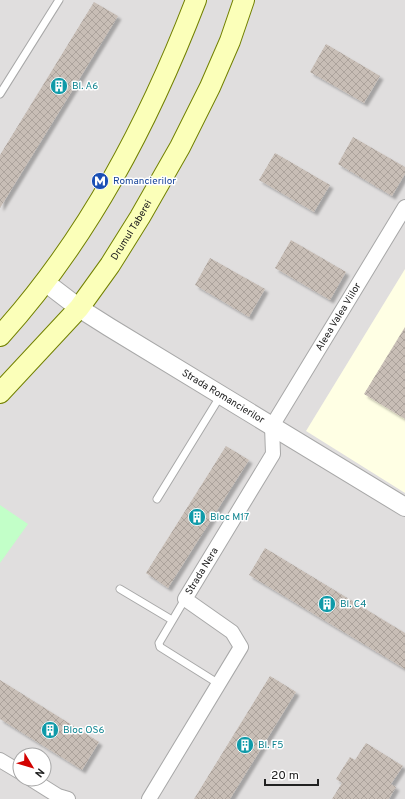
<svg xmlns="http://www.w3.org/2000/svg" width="405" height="799" font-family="Overpass,sans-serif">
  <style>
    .residential { fill: #e0dede; fill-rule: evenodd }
    .education { fill: #ffffe4 }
    .park { fill: #c2ffc8 }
    .building { fill: url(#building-cross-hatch); filter: url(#shadow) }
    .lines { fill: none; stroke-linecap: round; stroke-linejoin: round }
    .service-casing { stroke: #a8a8a8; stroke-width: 9 }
    .minor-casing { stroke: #a8a8a8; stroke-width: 16 }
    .tertiary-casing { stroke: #a8a8a8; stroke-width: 20 }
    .secondary-casing { stroke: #728100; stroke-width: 22 }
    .service { stroke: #fff; stroke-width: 7 }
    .minor { stroke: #fff; stroke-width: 14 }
    .tertiary { stroke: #fff; stroke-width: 18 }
    .secondary { stroke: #fbffb9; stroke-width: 20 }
    .labels { text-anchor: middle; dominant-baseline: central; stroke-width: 3; stroke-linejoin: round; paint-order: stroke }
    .culture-label { font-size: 10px; fill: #0d838f; stroke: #fff; text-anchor: start }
    .transit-label { font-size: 10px; fill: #164399; stroke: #fff; text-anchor: start }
    .street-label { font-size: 10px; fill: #212121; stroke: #fff }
  </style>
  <defs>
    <pattern id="building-cross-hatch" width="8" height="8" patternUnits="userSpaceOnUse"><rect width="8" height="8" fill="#c8beb6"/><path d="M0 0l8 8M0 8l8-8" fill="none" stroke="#aca39c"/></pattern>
    <filter id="shadow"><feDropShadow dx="3.5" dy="3.5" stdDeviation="1" flood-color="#0004"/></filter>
  </defs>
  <rect width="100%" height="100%" fill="#f3efe7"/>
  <path class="residential" d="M0 0H405V799H0ZM20 755H44V779H20Z"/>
  <path class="education" d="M405 269V493L306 431Z"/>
  <path class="park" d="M0 505 28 524 0 563Z"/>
  <path class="building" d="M94 2 118 16 0 208V155Z
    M326 44 380 76 364 103 310 72Z
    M353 137 405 167V174L392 196 338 164Z
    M275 153 330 185 314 212 259 180Z
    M291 240 346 272 330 300 275 268Z
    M210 258 265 289 249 317 195 285Z
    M405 327V419L364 394Z
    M226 446 249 460 168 588 146 573Z
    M265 548 405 633V669L249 575Z
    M270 676 296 692 230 799H194Z
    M0 680 99 742 82 770 0 719Z
    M366 743 403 766 391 784 396 787 389 799H332L342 783 336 779 350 757 355 760Z"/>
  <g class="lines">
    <defs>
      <path id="service" d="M0 94 59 0
        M157 499 221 395
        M120 589 172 620
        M185 599 159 643 160 647 219 684"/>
      <g id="minor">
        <path d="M0 760 20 772"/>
        <path d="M31 779 58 796 68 799"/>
        <path id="s1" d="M149 799 241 647 232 632 185 599 273 454 272 426 405 207"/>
      </g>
      <g id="tertiary">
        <path id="s2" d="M45 282 79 308 109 327 405 507"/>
      </g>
      <g id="secondary">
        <path d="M0 336C88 239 149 122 196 0"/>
        <path id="s3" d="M0 393 79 308 110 265 140 217 180 147 210 87 230 41 244 0"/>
      </g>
    </defs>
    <use href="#service" class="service-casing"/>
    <use href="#minor" class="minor-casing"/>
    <use href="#tertiary" class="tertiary-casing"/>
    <use href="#secondary" class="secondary-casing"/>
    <use href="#service" class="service"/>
    <use href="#minor" class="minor"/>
    <use href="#tertiary" class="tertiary"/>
    <use href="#secondary" class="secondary"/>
  </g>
  <defs>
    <symbol id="building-disc" viewBox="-11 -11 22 22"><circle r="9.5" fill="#0f9aa8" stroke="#fff"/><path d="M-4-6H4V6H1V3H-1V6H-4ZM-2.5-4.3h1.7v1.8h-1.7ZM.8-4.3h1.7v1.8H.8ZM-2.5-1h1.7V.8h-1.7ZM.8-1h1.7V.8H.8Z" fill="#fff"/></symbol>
    <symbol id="metro-disc" viewBox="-11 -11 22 22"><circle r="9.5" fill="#1a4fb4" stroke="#fff"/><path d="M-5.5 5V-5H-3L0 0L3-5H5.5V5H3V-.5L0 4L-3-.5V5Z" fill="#fff"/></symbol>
  </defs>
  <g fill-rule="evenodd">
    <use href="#building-disc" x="49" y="76" width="20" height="20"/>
    <use href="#metro-disc" x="90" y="171" width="20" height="20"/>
    <use href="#building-disc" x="187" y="507" width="20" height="20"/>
    <use href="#building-disc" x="317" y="594" width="20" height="20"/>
    <use href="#building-disc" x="40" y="720" width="20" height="20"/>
    <use href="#building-disc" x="235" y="735" width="20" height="20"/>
  </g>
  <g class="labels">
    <g class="culture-label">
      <text x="72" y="86">Bl. A6</text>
      <text x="210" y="517">Bloc M17</text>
      <text x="340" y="604">Bl. C4</text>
      <text x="63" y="730">Bloc OS6</text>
      <text x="258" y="745">Bl. F5</text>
    </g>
    <g class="transit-label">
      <text x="113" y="181">Romancierilor</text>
    </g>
    <g class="street-label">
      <text stroke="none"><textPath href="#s3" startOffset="210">Drumul Taberei</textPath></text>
      <text stroke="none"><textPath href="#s1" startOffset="578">Aleea Valea Viilor</textPath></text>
      <text stroke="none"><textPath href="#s2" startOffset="212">Strada Romancierilor</textPath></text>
      <text stroke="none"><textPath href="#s1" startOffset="285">Strada Nera</textPath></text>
    </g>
  </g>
  <g transform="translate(32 767) rotate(128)"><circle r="19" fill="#ffffff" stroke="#a6a6a6"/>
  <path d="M0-3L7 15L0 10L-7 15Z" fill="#d30200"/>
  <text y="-6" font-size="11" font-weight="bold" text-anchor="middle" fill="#212121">N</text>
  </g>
  <path d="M265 779v6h53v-6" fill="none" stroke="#212121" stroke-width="2"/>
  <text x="271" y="779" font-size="12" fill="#212121" stroke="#ffffff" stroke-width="3" paint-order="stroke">20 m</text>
</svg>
